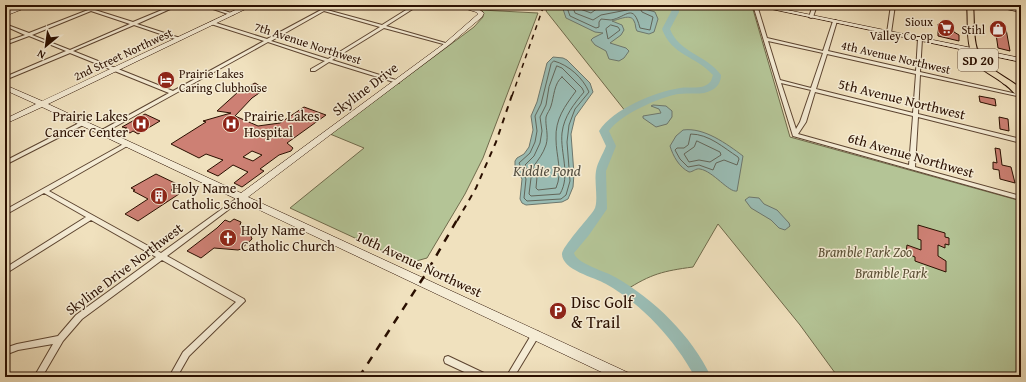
<svg xmlns="http://www.w3.org/2000/svg" width="1026" height="382" font-family="'Gentium Book Plus',serif">
  <style>
    .green { fill: #b4c496; stroke: #6f6a4b }
    .water { fill: #9abdb5; stroke: #6d776d }
    .lines { fill: none; stroke-linecap: round; stroke-linejoin: round }
    .shore { stroke: #62665a; stroke-width: 1 }
    .river { fill: #9abdb5; fill-rule: evenodd }
    .building { fill: #cd8074; stroke: #2a0f00; fill-rule: evenodd }
    .street-casing { stroke: #5c4430; stroke-width: 2 }
    .secondary-casing { stroke: #2a0f00; stroke-width: 1 }
    .primary-casing { stroke: #2a0f00; stroke-width: 2 }
    .street { fill: #f5ecd5; fill-rule: evenodd }
    .secondary { fill: #f5ecd5; fill-rule: evenodd }
    .primary { fill: #f0e1be; fill-rule: evenodd }
    .rail-far2 { stroke: #2a0f00; stroke-width: 1.5; stroke-dasharray: 5 5; stroke-linecap: butt }
    .rail-far1 { stroke: #2a0f00; stroke-width: 2; stroke-dasharray: 6 6; stroke-linecap: butt }
    .rail { stroke: #2a0f00; stroke-width: 2.5; stroke-dasharray: 8 8; stroke-linecap: butt }
    .labels { text-anchor: middle; dominant-baseline: central; stroke-width: 3; stroke-linejoin: round; paint-order: stroke }
    .far-poi-label { font-size: 12px; fill: #2a0f00; stroke: #f5ecd5; text-anchor: end }
    .far-street-label { font-size: 12px; fill: #2a0f00; stroke: #f5ecd5 }
    .shield { fill: #f5ecd5; stroke: #675140; stroke-width: 1 }
    .shield-label { font-size: 13px; font-weight: bold; fill: #2a0f00 }
    .street-label { font-size: 14px; fill: #2a0f00; stroke: #f5ecd5 }
    .poi-label { font-size: 14px; fill: #2a0f00; stroke: #f5ecd5; text-anchor: start }
    .park-label { font-size: 14px; font-style: italic; fill: #5a4e34; stroke: #f5ecd5 }
    .water-label { font-size: 15px; font-style: italic; fill: #514c3f; stroke: #f5ecd5 }
    .near-poi-label { font-size: 17px; fill: #2a0f00; stroke: #f5ecd5; text-anchor: start }
  </style>
  <rect width="100%" height="100%" fill="#f0e1be"/>
  <filter id="stains"><feTurbulence type="fractalNoise" baseFrequency=".005" numOctaves="4"/><feColorMatrix values="0 0 0 0 .2 0 0 0 0 .09 0 0 0 0 .02 0 0 0 .5 -.17"/></filter>
  <radialGradient id="worn" r=".72"><stop offset=".6" stop-color="#630" stop-opacity="0"/><stop offset="1" stop-color="#630" stop-opacity=".3"/></radialGradient>
  <path class="green" d="M548 5H746L752 6 790 137 1021 201V377H838L800 325 718 224 693 267C663 271 651 274 626 290L599 274 573 263 569 258 568 253 573 244 585 232 601 209V171L611 147C609 141 605 136 605 131 604 122 619 116 626 112L546 11Z
    M481 10 538 13 483 158 465 194 427 258 409 263 290 208 364 148 330 134 474 27 483 17V12Z"/>
  <path class="water" d="M560 5H641L645 9 655 12 658 19 654 32 649 34 637 31C635 28 636 24 634 21 631 13 618 20 612 21L622 25 624 30 621 35 610 43 626 48 629 51 624 58 619 61 609 59 606 51 595 45 591 40 593 38 603 33 595 32 566 18 562 6Z
    M553 57 563 58 567 60 590 83 593 92 575 117 571 134 574 174 573 187 568 199 562 202 526 205 522 203 520 199 522 179 515 167V161L517 158 524 154 529 147 533 130 531 116 537 102 547 63Z
    M653 105 666 106 672 111V117L667 124 656 127 643 118V116L661 113 659 109 651 106Z
    M683 130C704 127 727 144 743 156L737 191C729 193 713 171 700 169 696 168 693 172 689 172 679 167 673 156 670 146L676 136Z
    M749 197 759 198 764 204 777 210 789 223 790 226 785 230 779 228 771 220 751 208 745 200Z"/>
  <g class="lines">
    <path class="shore" d="M566 5 570 16 596 28 599 27V22L601 19C604 19 608 20 611 20 627 17 633 2 640 28L650 30 653 17 642 12 638 5
      M572 5 575 13 593 20 601 15 632 9 633 5
      M578 5 580 9 591 13 598 8 615 5
      M611 25 618 27 620 30 608 39 606 29Z
      M554 61C569 65 583 78 589 92L575 109 569 125 567 142 570 181 566 195 561 199 527 201 524 198 526 179 519 163 530 153 535 142 537 131 535 116 541 104 551 64Z
      M557 66 562 68 582 88 584 92C574 104 564 116 562 133 560 153 571 175 560 194L531 196 529 194 531 178 525 165 534 156 540 143 542 131 540 117 546 105 549 87Z
      M562 77 576 91C565 106 555 119 556 139 556 156 563 172 556 188L538 190 536 188 537 177 533 167C538 160 543 154 546 145 549 135 545 126 546 117 547 113 550 110 551 106 554 97 554 83 562 77Z
      M691 134C709 134 724 148 738 157L739 159 737 165 724 160 716 163 713 170 699 165 688 167 680 159 675 150 677 148H684L688 145Z
      M697 141 720 152 721 155 710 162 699 160 689 162 684 154 694 147Z"/>
    <path class="river" d="M673 5H679V12L670 29C679 53 707 55 721 75 721 81 718 87 712 90 702 96 689 92 678 94 660 97 619 115 609 131L616 146 606 171 607 209 589 235 574 253C577 264 605 271 615 277 654 299 692 336 711 377H695C674 339 643 305 606 284 594 277 562 270 562 254 562 247 588 219 594 210 599 202 594 182 596 171 597 163 603 154 606 146L599 131C613 109 655 92 680 88 691 86 703 91 711 81L713 75C696 56 672 56 662 29L671 12Z"/>
  </g>
  <path class="building" d="M938 24 952 25 954 32 959 35V41L938 36Z
    M995 27 1006 29 1010 51 998 48Z
    M255 83 265 89 252 98 235 116 258 126 280 123 304 107 326 115 287 143 293 148 291 151 279 155 260 169 264 171 242 187 234 183 248 172 233 165 218 176 207 171 223 160 206 154 199 158 171 144 206 122 203 121 231 113 217 111 238 92ZM252 151 262 155 253 161 243 157Z
    M979 96 995 99 996 106 980 102Z
    M145 114 160 121 138 134 133 131 130 133 123 130 127 128 122 127Z
    M999 117 1008 119 1009 131 1000 129Z
    M995 148 1000 149 1002 165 1011 167 1015 183 1000 179 999 170 993 169V162L997 163Z
    M156 174 179 185 171 190 179 194 138 221 125 214 148 199 133 191 135 190 131 188Z
    M234 219 241 222 240 225 242 226 246 236 250 234 252 239 241 249 238 250 214 248 201 258 187 251 217 228 225 220 230 222Z
    M918 225 945 233V237L949 238V245L945 244V248L938 245V256L946 261V272L915 261V257L906 253 907 245 921 250V240L918 239Z"/>
  <g class="lines">
    <defs>
      <path id="street" d="M75 5C81 5 88 9 92 8 96 8 99 5 105 5L95 10 133 22 174 5H179L137 24 180 38V40H178L134 25 73 51 173 91 264 41 211 24V22H213L267 39 321 10 304 5H310L324 9 330 5H335L327 10 382 25 414 5H419L386 26 449 44 447 45 384 28 332 60 399 81V83H397L329 62 315 71H311V69L325 61 268 42 102 134 100 133 99 132 100 131 169 93 70 53 5 80V77L66 51 29 36 5 45V42L25 35 5 26V24L29 33 88 10ZM91 11 130 24 70 50 32 35ZM324 11 380 27 328 59 271 41Z
        M201 5H207L234 14 231 15Z
        M753 5H757L767 38 823 51 833 21 835 20 837 21 828 51 916 71 918 39 920 38 922 39 920 72 1021 95V97L920 75 918 114 1021 139V143L918 117 915 167 1021 196V200L793 136ZM768 41 823 53 811 88 780 80ZM827 54 916 74 913 113 816 89ZM781 83 811 90 800 122 796 129ZM815 92 913 116 909 165 798 134 806 122Z
        M813 5H817L813 17 811 18 809 17Z
        M891 5H895L891 33 889 34 887 33Z
        M83 121 86 123 85 124 5 165V161Z
        M127 142 129 143 130 144 129 145 49 191 161 253 240 196H244L245 197 244 198 167 256 244 299 245 301 189 356 177 377H169L183 352 236 302 162 260 82 319 63 341 42 377H34L53 344 18 350 5 355V348L17 344 58 336 76 315 156 257 91 220 5 274V268L86 217 44 193 5 215V210Z
        M536 331 539 332 540 334 514 377H506L533 332Z
        M448 356 486 374 487 377H475L445 363 444 360 445 357Z"/>
      <path id="secondary" d="M25 5H33L5 16V12Z
        M246 5H254L48 104 241 193 445 43 477 15 478 14 476 12 453 5C463 5 476 6 484 13L482 17 449 45 248 197 629 373 631 377H612L42 107 5 124V119L36 104 5 90V85L42 101Z
        M752 5H763L1021 58V62Z
        M987 5H1001L1021 8V12Z"/>
      <path id="primary" d="M967 5H973C975 23 971 51 986 64 996 73 1009 79 1019 87L1021 90V97C1015 96 1010 87 1004 84 997 78 988 74 981 68 964 52 969 26 967 5Z"/>
    </defs>
    <use href="#street" class="street-casing"/>
    <use href="#secondary" class="secondary-casing"/>
    <use href="#primary" class="primary-casing"/>
    <use href="#street" class="street"/>
    <use href="#secondary" class="secondary"/>
    <use href="#primary" class="primary"/>
    <path class="rail-far2" d="M512 96 544 5"/>
    <path class="rail-far1" d="M457 221 476 188 496 142 512 95"/>
    <path class="rail" d="M359 377 425 275 457 220"/>
  </g>
  <defs>
    <symbol id="supermarket-disc" viewBox="-11 -11 22 22"><circle r="9.5" fill="#8f2418" stroke="#f5ecd5"/><path d="M-6-5.5h2.5l.6 2H6L4.5 2H-2.5L-4.4-4H-6ZM-1.5 3.2a1.3 1.3 0 1 0 .1 0ZM3 3.2a1.3 1.3 0 1 0 .1 0Z" fill="#fff"/></symbol>
    <symbol id="shop-disc" viewBox="-11 -11 22 22"><circle r="9.5" fill="#8f2418" stroke="#f5ecd5"/><path d="M-5-2.5h2.3a2.7 3.5 0 0 1 5.4 0H5L5.5 6h-11ZM-1.5-2.5h3a1.5 2.3 0 0 0-3 0Z" fill="#fff"/></symbol>
    <symbol id="hotel-disc" viewBox="-11 -11 22 22"><circle r="9.5" fill="#8f2418" stroke="#f5ecd5"/><path d="M-6-4.5h1.5V1H6V5H4.5V3h-9V5H-6ZM-4 0a1.8 1.8 0 1 1 3.6 0ZM.5 0V-2.5h3Q6-2.5 6 0Z" fill="#fff"/></symbol>
    <symbol id="hospital-disc" viewBox="-11 -11 22 22"><circle r="9.5" fill="#8f2418" stroke="#f5ecd5"/><path d="M-5-5h3v3.5h4V-5h3V5h-3V1.5h-4V5h-3Z" fill="#fff"/></symbol>
    <symbol id="building-disc" viewBox="-11 -11 22 22"><circle r="9.5" fill="#8f2418" stroke="#f5ecd5"/><path d="M-4-6H4V6H1V3H-1V6H-4ZM-2.5-4.3h1.7v1.8h-1.7ZM.8-4.3h1.7v1.8H.8ZM-2.5-1h1.7V.8h-1.7ZM.8-1h1.7V.8H.8Z" fill="#fff"/></symbol>
    <symbol id="church-disc" viewBox="-11 -11 22 22"><circle r="9.5" fill="#8f2418" stroke="#f5ecd5"/><path d="M-1.2-6h2.4v3.5h3.3v2.4h-3.3V6h-2.4V-.1h-3.3v-2.4h3.3Z" fill="#fff"/></symbol>
    <symbol id="parking-disc" viewBox="-11 -11 22 22"><circle r="9.5" fill="#8f2418" stroke="#f5ecd5"/><path d="M-3.5-5.5H1a3.5 3.5 0 0 1 0 7H-1V5.5H-3.5ZM-1-3.4V-.6H.8a1.4 1.4 0 0 0 0-2.8Z" fill="#fff"/></symbol>
  </defs>
  <g fill-rule="evenodd">
    <use href="#supermarket-disc" x="936" y="18" width="20" height="20"/>
    <use href="#shop-disc" x="988" y="19" width="20" height="20"/>
    <use href="#hotel-disc" x="156" y="70" width="20" height="20"/>
    <use href="#hospital-disc" x="131" y="114" width="20" height="20"/>
    <use href="#hospital-disc" x="221" y="114" width="20" height="20"/>
    <use href="#building-disc" x="149" y="186" width="20" height="20"/>
    <use href="#church-disc" x="218" y="228" width="20" height="20"/>
    <use href="#parking-disc" x="548" y="301" width="20" height="20"/>
  </g>
  <g class="labels">
    <g class="far-poi-label">
      <text x="933" y="21">Sioux<tspan x="933" dy="14">Valley Co-op</tspan></text>
      <text x="985" y="29">Stihl</text>
      <text x="179" y="73" text-anchor="start">Prairie Lakes<tspan x="179" dy="14">Caring Clubhouse</tspan></text>
    </g>
    <g class="far-street-label">
      <text transform="translate(308 43) rotate(18)">7th Avenue Northwest</text>
      <text transform="translate(123 54) rotate(-25)">2nd Street Northwest</text>
      <text transform="translate(896 57) rotate(13)">4th Avenue Northwest</text>
    </g>
    <rect class="shield" x="958" y="49" width="40" height="22" rx="3"/>
    <g class="shield-label">
      <text x="978" y="60">SD 20</text>
    </g>
    <g class="street-label">
      <text transform="translate(365 89) rotate(-37)">Skyline Drive</text>
      <text transform="translate(902 99) rotate(14)">5th Avenue Northwest</text>
      <text transform="translate(911 155) rotate(16)">6th Avenue Northwest</text>
      <text transform="translate(419 264) rotate(25)">10th Avenue Northwest</text>
      <text transform="translate(124 269) rotate(-37)">Skyline Drive Northwest</text>
    </g>
    <g class="poi-label">
      <text x="128" y="116" text-anchor="end">Prairie Lakes<tspan x="128" dy="16">Cancer Center</tspan></text>
      <text x="244" y="116">Prairie Lakes<tspan x="244" dy="16">Hospital</tspan></text>
      <text x="172" y="188">Holy Name<tspan x="172" dy="16">Catholic School</tspan></text>
      <text x="241" y="230">Holy Name<tspan x="241" dy="16">Catholic Church</tspan></text>
    </g>
    <g class="park-label">
      <text x="865" y="252">Bramble Park Zoo</text>
      <text x="891" y="273">Bramble Park</text>
    </g>
    <g class="water-label">
      <text x="547" y="170">Kiddie Pond</text>
    </g>
    <g class="near-poi-label">
      <text x="571" y="301">Disc Golf<tspan x="571" dy="20">&amp; Trail</tspan></text>
    </g>
  </g>
  <rect width="1026" height="382" fill="none" stroke="#f0e1be" stroke-width="20"/>
  <rect x="6" y="6" width="1014" height="370" fill="none" stroke="#2a0f00" stroke-width="2"/>
  <rect x="10" y="10" width="1006" height="362" fill="none" stroke="#2a0f00"/>
  <g transform="translate(46 46) rotate(209)" stroke="#f5ecd5" stroke-width="3" paint-order="stroke">
  <path d="M0-3L7 15L0 10L-7 15Z" fill="#2a0f00"/>
  <text y="-6" font-size="11" font-weight="bold" text-anchor="middle" fill="#2a0f00">N</text>
  </g>
  <rect width="100%" height="100%" filter="url(#stains)"/>
  <rect width="100%" height="100%" fill="url(#worn)"/>
</svg>
